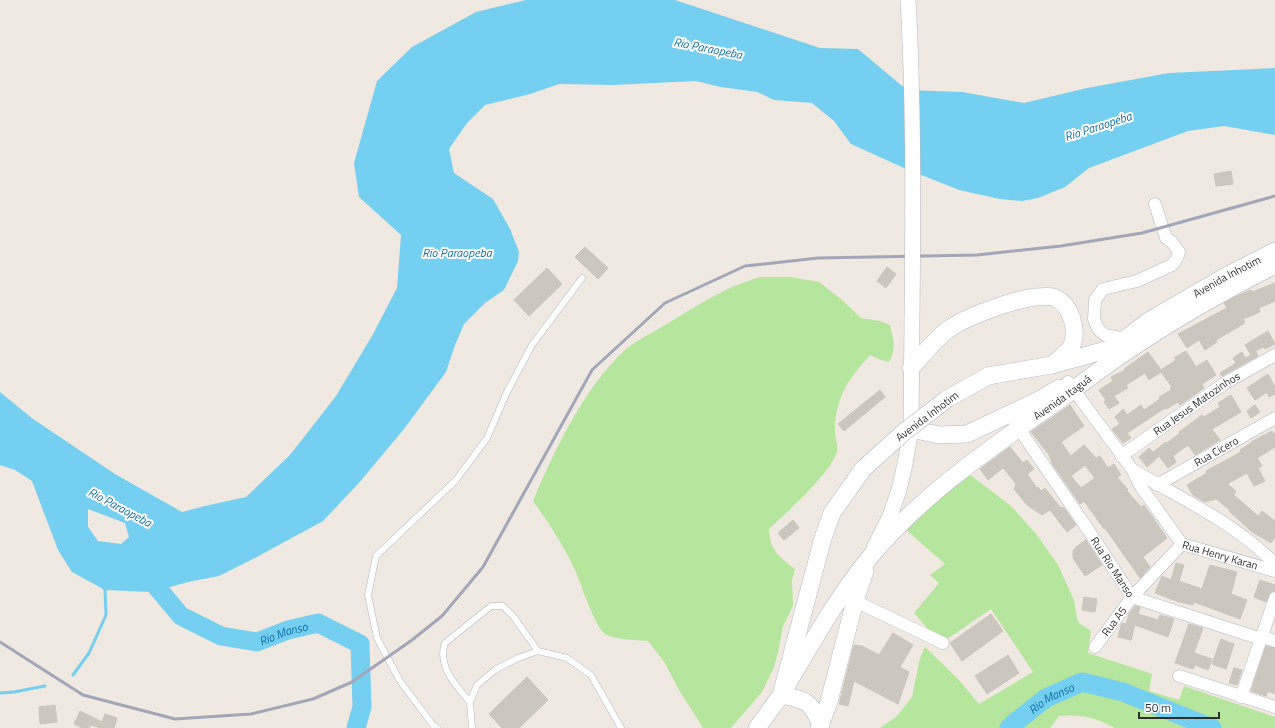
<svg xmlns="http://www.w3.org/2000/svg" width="1275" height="728" font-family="'Titillium Web',sans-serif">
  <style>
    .green { fill: #b6e59e }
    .water { fill: #75cff0; fill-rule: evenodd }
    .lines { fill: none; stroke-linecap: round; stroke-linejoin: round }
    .stream { stroke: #75cff0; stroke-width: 3 }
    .river { stroke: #75cff0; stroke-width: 19 }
    .building { fill: #cbc7bf; stroke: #cbc5ba; fill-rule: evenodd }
    .service-casing { stroke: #b4b7c1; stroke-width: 7 }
    .minor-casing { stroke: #b4b7c1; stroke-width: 13 }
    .tertiary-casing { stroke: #b4b7c1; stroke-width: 16 }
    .secondary-casing { stroke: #b4b7c1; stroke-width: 18 }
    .service { stroke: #fff; stroke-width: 6 }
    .minor { stroke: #fff; stroke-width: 12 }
    .tertiary { stroke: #fff; stroke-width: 15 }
    .secondary { stroke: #fff; stroke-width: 17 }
    .rail { stroke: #a3a6b8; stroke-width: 3 }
    .tertiary-bridge-casing { stroke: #b4b7c1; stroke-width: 16; stroke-linecap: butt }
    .secondary-bridge-casing { stroke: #b4b7c1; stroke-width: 18; stroke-linecap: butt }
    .tertiary-bridge { stroke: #fff; stroke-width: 15 }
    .secondary-bridge { stroke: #fff; stroke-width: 17 }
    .labels { text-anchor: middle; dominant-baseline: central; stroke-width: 4; stroke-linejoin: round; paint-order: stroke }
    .street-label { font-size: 11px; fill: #2e2e2e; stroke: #fff }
    .water-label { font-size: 12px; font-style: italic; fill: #0d6fa3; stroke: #fff }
  </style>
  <rect width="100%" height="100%" fill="#efe9e1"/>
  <path class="green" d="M760 277H790L819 282 841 299 861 318 880 321 890 325C893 340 897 348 889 362L881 360 870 355C849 379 837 394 835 427 834 435 838 444 837 451 833 471 785 514 769 529 770 552 779 556 795 569L792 580 793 606 783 626 778 652 774 667 762 692 731 728H703L679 690 665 663 648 641C637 640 611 640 603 632 594 623 581 584 575 570 564 546 549 523 533 501 554 451 584 388 624 351 634 342 648 335 660 328 683 314 707 299 732 287 741 283 751 280 760 277Z
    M969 474 1011 506 1037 535 1058 565 1068 587 1074 600 1077 619 1079 623 1091 631 1088 653 1152 674 1149 691 1179 700 1184 686 1275 717V728H1115C1093 717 1085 714 1059 716L1050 728H880L897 716 912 697 920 658 925 647 959 680 979 704 1033 672 991 609 947 639 928 629 914 613 939 583 930 575 945 564 904 528Z"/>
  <path class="water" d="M526 0H675L820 48 858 49 907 90 962 92 1024 103 1087 88 1169 73 1275 68V135L1224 126 1188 131 1089 168 1065 187 1038 198 1022 201 1000 199 959 190 904 168 851 144 834 121 812 103 774 100 757 92 721 87 696 81 613 85 559 84 530 94 485 105 467 123 449 149 454 173 493 199 510 229 519 252 518 261 504 290 485 303 464 324 455 345 446 372 404 429 358 484 323 521 251 560 219 576 188 582 152 592 105 590 72 572 58 550 32 481 15 470 0 465V392L33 419 115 474 182 512 205 506 246 497 290 455 336 396 372 336 397 288 401 235 359 197 354 163 377 81 412 47 476 12ZM88 509 125 523 129 537 121 544 98 541 88 527Z"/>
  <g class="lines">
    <path class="stream" d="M73 675 89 653 106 615 105 590 104 588
      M0 693 14 692 45 686"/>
    <g class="river">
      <path id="s1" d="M145 569V573L181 616 221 636 257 642 288 630 318 623 360 644 362 707 356 728"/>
      <path id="s2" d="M1009 728 1013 724 1046 698 1082 682 1123 692 1212 728"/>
    </g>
  </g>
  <path class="building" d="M1231 171 1233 184 1216 186 1214 174Z
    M585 247 608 268 598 279 575 257Z
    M887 267 896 274 886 288 877 281Z
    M547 268 562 284 529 316 514 300Z
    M1275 283V301L1259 308 1260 312 1243 319 1245 323 1216 340 1217 342 1205 350 1199 340 1187 348 1178 334 1227 308 1224 303 1237 296 1251 290 1252 292Z
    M1268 331 1275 344 1265 349 1263 347 1253 353 1256 352 1258 356 1222 376 1220 373 1236 363 1233 358 1242 352 1245 358 1251 355 1245 345Z
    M1186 351 1196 367 1207 360 1216 375 1202 384 1204 388 1190 398 1180 405 1178 402 1166 409 1165 408 1127 433 1131 438 1123 443 1112 429 1120 424 1115 417 1123 409 1127 415 1141 405 1144 410 1160 399 1159 397 1171 390 1170 388 1172 387 1161 372 1149 380 1145 373 1126 385 1128 388 1114 396 1119 403 1109 409 1104 402 1106 400 1099 390 1113 381 1111 377 1125 370 1124 369 1148 352 1161 370 1176 360 1174 358Z
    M1268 374 1275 387V394L1269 397 1267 392 1255 400 1247 388Z
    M880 390 885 397 844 431 838 424Z
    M1231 395 1241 412 1212 429 1220 440 1195 455 1188 445 1173 456 1176 462 1168 468 1159 456 1147 467 1139 457 1149 448 1153 452 1166 442 1167 443 1180 433 1179 432 1202 415 1204 417 1220 407 1218 403Z
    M1070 405 1084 426 1061 442 1071 456 1084 445 1096 458 1100 456 1108 468 1114 464 1121 475 1117 477 1128 490 1127 491 1141 507 1144 505 1167 538 1143 557 1150 567 1140 578 1105 528 1104 529 1084 501 1080 504 1051 462 1052 461 1049 457 1050 456 1031 432ZM1085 465 1095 478 1081 488 1071 476Z
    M1255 405 1260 412 1251 418 1247 411Z
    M1272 431 1275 435V447L1257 458 1262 466 1258 468 1265 481 1254 486 1247 473 1227 484 1236 491 1234 495 1258 516 1262 511 1275 521V537L1271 543 1251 531 1229 511 1230 510 1216 499 1205 502 1193 495 1187 485 1207 473 1206 471 1241 452 1240 450 1251 443V442Z
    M1010 447 1023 463 1027 460 1034 469 1027 474 1037 488 1038 487 1041 491 1045 488 1060 507 1064 508 1076 525 1067 532 1050 510 1042 515 1027 505 1014 489 1016 484 1005 470 1003 468 988 480 980 469Z
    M793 520 799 528 784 540 778 533Z
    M1086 540 1102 565 1085 576 1073 558V551L1076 547Z
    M1176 563 1184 565 1179 581 1202 589 1210 565 1237 572 1231 594 1247 600 1240 619 1194 602 1193 605 1179 602 1155 593 1162 576 1171 580Z
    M1260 580 1275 585V591L1270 593 1266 602 1254 597Z
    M1084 597 1097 599 1095 612 1082 610Z
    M1135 606 1140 607 1138 614 1158 620 1160 615 1174 619 1168 637 1135 625 1131 640 1118 637 1121 625 1122 623 1126 624 1129 614Z
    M991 614 1003 631 962 661 950 643Z
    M1189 624 1203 628 1194 653 1212 659 1208 670 1195 665 1193 669 1175 663Z
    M893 633 913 645 900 667 909 672 898 704 854 681 848 706 839 704 854 645 862 646 879 655Z
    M1221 639 1234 644 1226 669 1212 664Z
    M1266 646 1275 648V694L1268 691 1266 696 1251 691Z
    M1008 655 1019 673 987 694 975 676Z
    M1234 668 1242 670 1237 685 1229 683Z
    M527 677 548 700 519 728H502L489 714Z
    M55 705 57 722 40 724 39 707Z
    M80 711 102 722 105 714 117 718 114 728H100L91 725 89 728H82L74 724Z"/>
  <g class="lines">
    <defs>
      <path id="service" d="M470 702C456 686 437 666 445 643L491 606H503L513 616 538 651
        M437 728 433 725 400 681 377 638 368 595 376 556 456 480 487 438 507 392 532 345 582 278
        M472 728 470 702 477 685 495 670 518 658 538 651 567 658 591 675 621 728"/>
      <g id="minor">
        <path d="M1126 339 1105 335 1098 329 1094 319 1095 300 1103 289 1137 281 1172 265 1177 258 1179 252 1172 242 1166 238 1155 204"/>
        <path id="s3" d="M1068 382 1132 469 1141 487 1182 544 1275 571"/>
        <path id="s4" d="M1015 423 1089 531 1132 597 1261 639 1266 638 1275 641"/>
        <path id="s5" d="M1121 456 1225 383 1275 355"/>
        <path d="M1133 470C1181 499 1236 523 1275 564"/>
        <path id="s6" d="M1157 485 1275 418"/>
        <path d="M855 601 943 643"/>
        <path id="s7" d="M1095 647 1132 597 1182 544"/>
        <path d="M1179 676 1275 707"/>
        <path d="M1241 697 1275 598"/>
      </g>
      <path id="tertiary" d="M874 548 890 516 899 490 905 464 911 429 912 319"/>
      <g id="secondary">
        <path d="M911 368C923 355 935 339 949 329 967 316 1013 300 1035 297 1040 297 1049 296 1053 297 1071 303 1079 331 1071 347 1067 353 1059 359 1053 364"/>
        <path id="s8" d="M947 399 988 376 1052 365 1113 348 1150 320 1226 276 1275 251"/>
        <path d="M911 429 939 435 967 434 1039 400 1059 388"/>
        <path id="s9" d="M781 695C809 648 835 600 870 557 924 492 994 446 1062 398 1075 389 1087 379 1100 370 1155 330 1214 296 1275 265"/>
        <path d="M781 695C806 700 811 701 821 725"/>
        <path d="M757 728 781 695 823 538 832 513 863 469"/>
        <path d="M819 728 828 705 855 601 865 571"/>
      </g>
    </defs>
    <use href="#service" class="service-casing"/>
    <use href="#minor" class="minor-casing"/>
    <use href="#tertiary" class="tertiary-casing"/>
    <use href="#secondary" class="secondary-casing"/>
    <use href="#service" class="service"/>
    <use href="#minor" class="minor"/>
    <use href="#tertiary" class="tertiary"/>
    <use href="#secondary" class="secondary"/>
    <path class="rail" d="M0 642 83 695 175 719 251 714 313 699 352 682 412 640 442 616 483 567 592 370 665 303 745 266 818 258 977 255 1061 246 1142 233 1275 196"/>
    <defs>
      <path id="tertiary-bridge" d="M908 0C914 107 913 213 912 319"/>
      <path id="secondary-bridge" d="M863 469 904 432 947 399"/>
    </defs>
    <use href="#tertiary-bridge" class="tertiary-bridge-casing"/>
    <use href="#secondary-bridge" class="secondary-bridge-casing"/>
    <use href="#tertiary-bridge" class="tertiary-bridge"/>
    <use href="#secondary-bridge" class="secondary-bridge"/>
  </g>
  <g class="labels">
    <g class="street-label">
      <text stroke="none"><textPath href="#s8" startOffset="310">Avenida Inhotim</textPath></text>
      <text stroke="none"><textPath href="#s9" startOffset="415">Avenida Itaguá</textPath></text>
      <text stroke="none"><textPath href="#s5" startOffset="92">Rua Jesus Matozinhos</textPath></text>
      <text transform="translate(927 416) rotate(-37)">Avenida Inhotim</text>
      <text stroke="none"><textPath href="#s6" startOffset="68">Rua Cicero</textPath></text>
      <text stroke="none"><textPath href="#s3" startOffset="238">Rua Henry Karan</textPath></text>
      <text stroke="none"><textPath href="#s4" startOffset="174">Rua Rio Manso</textPath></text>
      <text stroke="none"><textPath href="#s7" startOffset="32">Rua A5</textPath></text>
    </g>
    <g class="water-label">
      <text transform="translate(708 48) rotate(11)">Rio Paraopeba</text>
      <text transform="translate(1098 126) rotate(-18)">Rio Paraopeba</text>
      <text x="457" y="252">Rio Paraopeba</text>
      <text transform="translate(120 507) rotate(28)">Rio Paraopeba</text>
      <text stroke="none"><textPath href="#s1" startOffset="169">Rio Manso</textPath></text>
      <text stroke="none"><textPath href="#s2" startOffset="52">Rio Manso</textPath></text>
    </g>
  </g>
  <path d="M1139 712v6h80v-6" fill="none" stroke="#2e2e2e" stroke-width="2"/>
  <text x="1145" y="712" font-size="12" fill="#2e2e2e" stroke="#ffffff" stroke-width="3" paint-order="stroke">50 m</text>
</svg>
